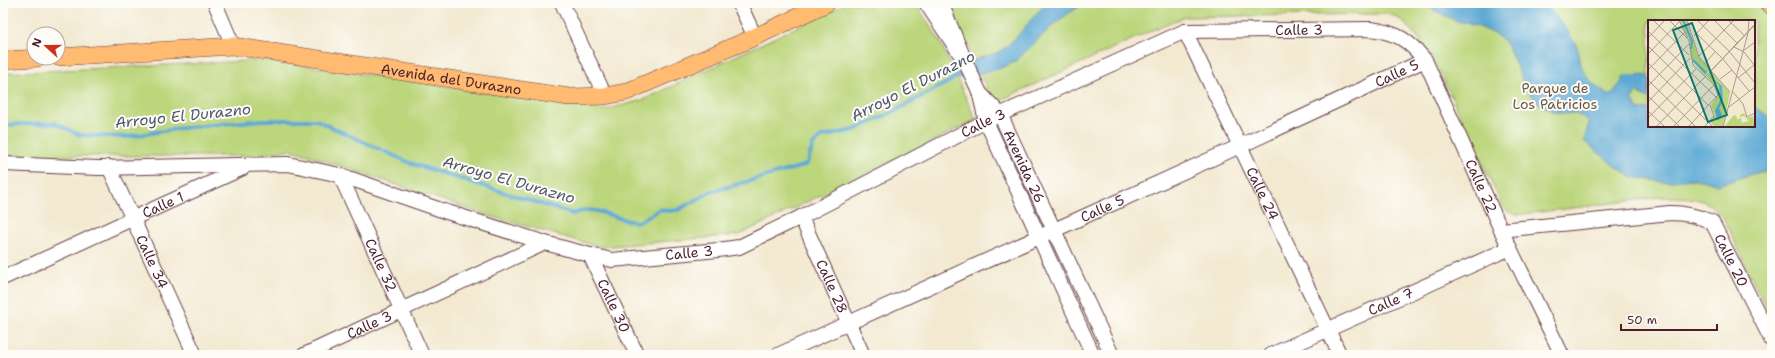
<svg xmlns="http://www.w3.org/2000/svg" width="1775" height="358" font-family="'Shantell Sans',sans-serif">
  <style>
    .green { fill: #bcd67b; stroke: #837a53; fill-rule: evenodd }
    .water { fill: #5ba9d4; stroke: #526480 }
    .lines { fill: none; stroke-linecap: round; stroke-linejoin: round }
    .stream { stroke: #5ba9d4; stroke-width: 4 }
    .minor-casing { stroke: #633d44; stroke-width: 16 }
    .major-casing { stroke: #633d44; stroke-width: 18 }
    .minor { stroke: #fff; stroke-width: 14 }
    .major { stroke: #ffbb71; stroke-width: 17 }
    .labels { text-anchor: middle; dominant-baseline: central; stroke-width: 4; stroke-linejoin: round; paint-order: stroke }
    .street-label { font-size: 14px; fill: #4a1f2b; stroke: #fdfcf7 }
    .park-label { font-size: 14px; fill: #6c5643; stroke: #fdfcf7 }
    .water-label { font-size: 15px; font-style: italic; fill: #51566f; stroke: #fdfcf7 }
    .inset-river { fill: none; stroke: #5ba9d4; stroke-width: 2 }
    .inset-road { fill: none; stroke: #af988f; stroke-width: 1 }
    .view { fill: #0f766e; fill-opacity: 0.15; stroke: #0f766e; stroke-width: 2 }
    .inset-edge { fill: none; stroke: #4a1f2b; stroke-width: 2 }
  </style>
  <rect width="100%" height="100%" fill="#fdfcf7"/>
  <filter id="ink" filterUnits="userSpaceOnUse"><feTurbulence type="fractalNoise" baseFrequency=".025" numOctaves="2"/><feDisplacementMap in="SourceGraphic" scale="8" xChannelSelector="R" yChannelSelector="G"/><feConvolveMatrix kernelMatrix="1 2 1 2 8 2 1 2 1" color-interpolation-filters="sRGB"/></filter>
  <filter id="wash" filterUnits="userSpaceOnUse"><feTurbulence type="fractalNoise" baseFrequency=".012" numOctaves="4" result="noise"/><feDisplacementMap in="SourceGraphic" scale="16" xChannelSelector="R" yChannelSelector="G"/><feGaussianBlur stdDeviation="0.9" result="paint"/><feColorMatrix in="noise" values="0 0 0 0 0 0 0 0 0 0 0 0 0 0 0 0 0 1.4 0 .05"/><feComposite in="paint" operator="in"/></filter>
  <g filter="url(#wash)">
    <rect width="100%" height="100%" fill="#f3e9d1"/>
    <path class="green" d="M847 3H915L939 39 976 120 739 235 600 247 490 216 290 149 256 156H3V73L267 60 604 110 643 100Z
      M949 3H1756L1772 14V321L1725 221C1708 195 1688 197 1660 197L1517 215 1507 211 1502 205 1439 70C1429 54 1411 21 1391 15 1387 14 1382 14 1378 14L1186 17 1168 23 1005 98 1000 100 992 99 987 90ZM1649 21H1754V126H1649Z"/>
    <path class="water" d="M1048 3H1086L1069 13 1051 27 1016 61 1001 68 948 81C955 72 969 63 980 58 988 55 997 54 1003 49 1021 37 1030 16 1048 3Z
      M1420 3H1543C1556 16 1569 30 1577 47 1579 53 1580 59 1581 65 1587 80 1596 88 1610 96L1621 83 1624 76 1646 75 1649 78V98L1636 92 1632 100 1639 110 1649 109V126H1754V107L1772 118V171C1762 169 1729 182 1718 185L1706 181 1692 179 1662 182 1632 177 1619 169 1584 141 1589 122 1575 113 1566 114 1554 112 1538 103 1526 89 1507 44 1495 34 1477 26 1454 20Z"/>
    <g class="lines">
      <path class="stream" d="M3 125 55 123 80 135 126 137 182 128 262 120H316L410 163 573 214 586 210 597 211 629 221 639 222 660 209 669 211 678 210 710 192 803 166 807 164 813 145 821 137 854 130 893 112 952 80"/>
    </g>
  </g>
  <g filter="url(#ink)">
    <g class="lines">
      <defs>
        <g id="minor">
          <path d="M215 3 233 46"/>
          <path d="M562 3 605 96"/>
          <path d="M739 3 755 37"/>
          <path d="M926 3 965 61 941 3"/>
          <path id="s1" d="M1185 31 1340 355"/>
          <path d="M965 61 979 91 986 121 1093 355"/>
          <path id="s2" d="M979 92 1000 114 1112 355"/>
          <path id="s3" d="M3 164 98 168 288 164 340 175 444 211 545 243 590 255 612 260 718 250 739 247 801 217 986 121 1185 31 1371 29C1398 33 1408 40 1425 60L1501 230 1562 355"/>
          <path id="s4" d="M109 167 195 355"/>
          <path id="s5" d="M340 175 422 355"/>
          <path id="s6" d="M801 217 863 355"/>
          <path id="s7" d="M1501 230 1670 213C1685 213 1698 216 1712 222L1772 341"/>
          <path id="s8" d="M590 255 637 355"/>
          <path id="s9" d="M3 278 243 168"/>
          <path id="s10" d="M304 355 545 243"/>
          <path id="s11" d="M778 355 1240 146 1425 60"/>
          <path id="s12" d="M1271 355 1510 248"/>
        </g>
        <g id="major">
          <path d="M1768 3 1772 6"/>
          <path id="s13" d="M58 57 233 46 569 97 605 96 626 92 755 37 827 3"/>
          <path d="M3 60 39 58"/>
        </g>
      </defs>
      <use href="#minor" class="minor-casing"/>
      <use href="#major" class="major-casing"/>
      <use href="#minor" class="minor"/>
      <use href="#major" class="major"/>
    </g>
  </g>
  <g class="labels">
    <g class="street-label">
      <text stroke="none"><textPath href="#s3" startOffset="1361">Calle 3</textPath></text>
      <text stroke="none"><textPath href="#s11" startOffset="680">Calle 5</textPath></text>
      <text stroke="none"><textPath href="#s13" startOffset="396">Avenida del Durazno</textPath></text>
      <text stroke="none"><textPath href="#s3" startOffset="1025">Calle 3</textPath></text>
      <text stroke="none"><textPath href="#s2" startOffset="88">Avenida 26</textPath></text>
      <text stroke="none"><textPath href="#s3" startOffset="1635">Calle 22</textPath></text>
      <text stroke="none"><textPath href="#s1" startOffset="180">Calle 24</textPath></text>
      <text stroke="none"><textPath href="#s9" startOffset="176">Calle 1</textPath></text>
      <text stroke="none"><textPath href="#s11" startOffset="356">Calle 5</textPath></text>
      <text stroke="none"><textPath href="#s3" startOffset="701">Calle 3</textPath></text>
      <text stroke="none"><textPath href="#s7" startOffset="256">Calle 20</textPath></text>
      <text stroke="none"><textPath href="#s4" startOffset="104">Calle 34</textPath></text>
      <text stroke="none"><textPath href="#s5" startOffset="99">Calle 32</textPath></text>
      <text stroke="none"><textPath href="#s6" startOffset="76">Calle 28</textPath></text>
      <text stroke="none"><textPath href="#s12" startOffset="131">Calle 7</textPath></text>
      <text stroke="none"><textPath href="#s8" startOffset="56">Calle 30</textPath></text>
      <text stroke="none"><textPath href="#s10" startOffset="72">Calle 3</textPath></text>
    </g>
    <g class="park-label">
      <text x="1555" y="88">Parque de<tspan x="1555" dy="16">Los Patricios</tspan></text>
    </g>
    <g class="water-label">
      <text transform="translate(913 86) rotate(-27)">Arroyo El Durazno</text>
      <text transform="translate(183 116) rotate(-6)">Arroyo El Durazno</text>
      <text transform="translate(509 180) rotate(16)">Arroyo El Durazno</text>
    </g>
  </g>
  <g transform="translate(1648 20)">
    <rect width="107" height="107" fill="#f3e9d1"/>
    <path d="M31 0H38L50 36 62 49 57 56 43 39 41 19ZM63 51 82 72 75 107H67L62 102 67 95 63 85 70 75 66 64 59 57ZM96 93 99 98 105 96 107 107H76L85 96 88 95 89 99 94 98 93 100 94 103 101 101 96 96 92 97V95Z" fill="#bcd67b"/>
    <path d="M58 53 74 66 75 81 71 88 74 95 70 101 67 91 72 81 71 65Z" fill="#5ba9d4"/>
    <path class="inset-river" d="M35 0 44 21 43 29M45 40 58 53"/>
    <path class="inset-road" d="M5 0 41 35M21 0 39 18M31 0 41 21 45 45 66 65 70 75 40 107M39 0 51 37 82 72M49 0 81 31 107 63M66 0 89 23M80 0 96 15M107 4 60 54 107 5M0 11 69 78M48 13 75 39 101 71M46 16 61 0M0 18 17 0M0 26 61 86M86 27 96 32 107 46M95 31 107 22M0 34 32 1M51 36 86 0M0 43 65 107M57 43 67 32M0 50 37 12M90 58 106 45M72 59 84 50M0 60 48 107M0 66 41 24M85 72 95 84 99 97 107 93M0 76 32 107M36 78 60 54M0 82 42 38M81 87 107 67M0 91 17 107M0 98 48 49M8 107 36 78M25 107 66 65M56 107 66 96 62 85M75 107 100 13 101 0"/>
    <path class="view" d="M44 3 79 95 60 102 25 10Z"/>
    <rect width="107" height="107" class="inset-edge"/>
  </g>
  <rect width="1775" height="358" fill="none" stroke="#fdfcf7" stroke-width="16"/>
  <g transform="translate(46 46) rotate(291)"><circle r="19" fill="#fdfcf7" stroke="#b5a4a5"/>
  <path d="M0-3L7 15L0 10L-7 15Z" fill="#c8321e"/>
  <text y="-6" font-size="11" font-weight="bold" text-anchor="middle" fill="#4a1f2b">N</text>
  </g>
  <path d="M1621 324v6h96v-6" fill="none" stroke="#4a1f2b" stroke-width="2"/>
  <text x="1627" y="324" font-size="12" fill="#4a1f2b" stroke="#fdfcf7" stroke-width="3" paint-order="stroke">50 m</text>
</svg>
